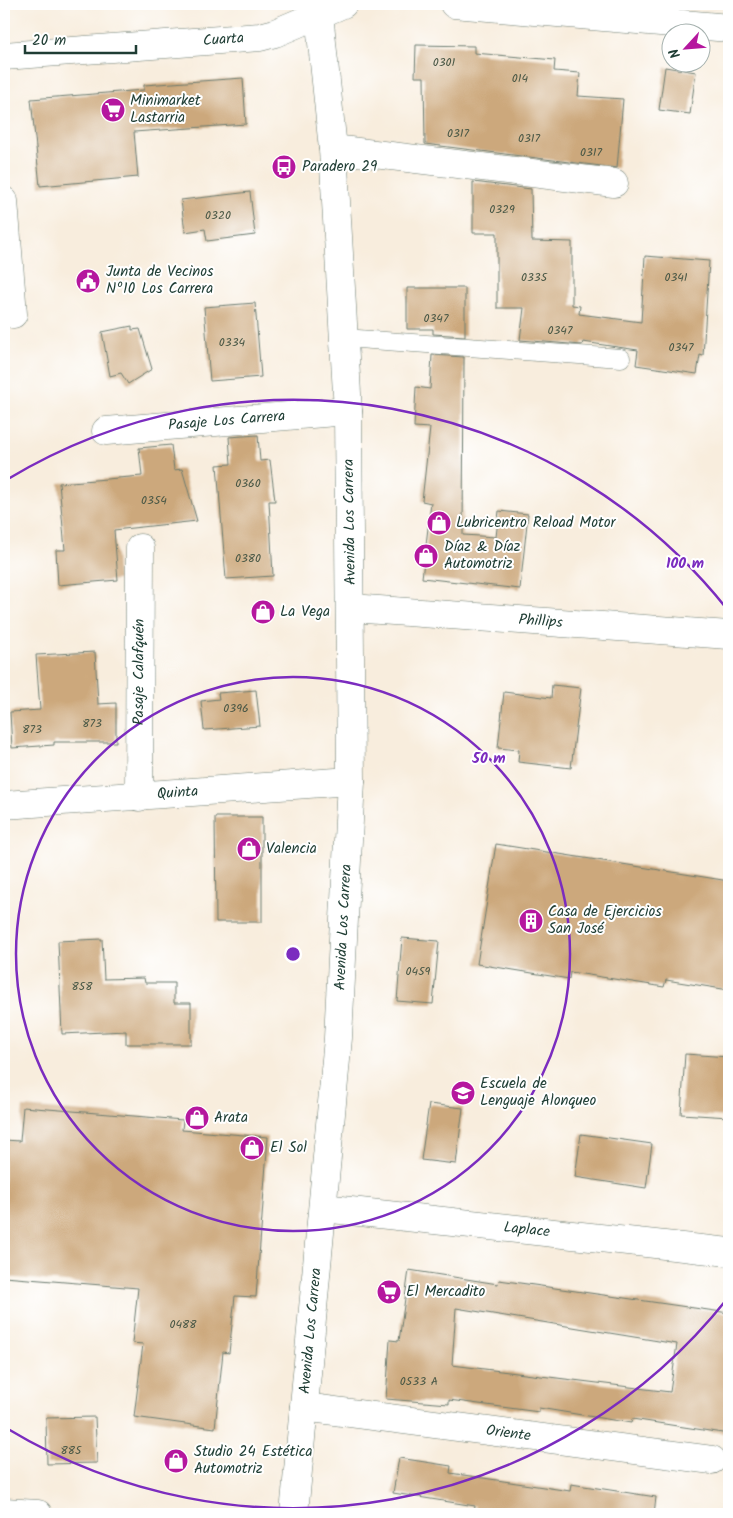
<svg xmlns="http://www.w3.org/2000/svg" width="733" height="1518" font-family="Kalam,sans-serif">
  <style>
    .building { fill: #cca87b; fill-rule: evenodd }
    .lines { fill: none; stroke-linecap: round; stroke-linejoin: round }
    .service-casing { stroke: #6b7b6f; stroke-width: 19 }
    .minor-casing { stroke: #6b7b6f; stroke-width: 29 }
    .primary-casing { stroke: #6b7b6f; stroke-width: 29 }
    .service { stroke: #fff; stroke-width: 18 }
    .minor { stroke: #fff; stroke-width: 28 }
    .primary { stroke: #fff; stroke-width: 28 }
    .ring { fill: none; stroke: #7b2cbf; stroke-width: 2.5 }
    .labels { text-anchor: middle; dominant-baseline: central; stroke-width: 4; stroke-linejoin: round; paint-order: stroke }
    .number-label { font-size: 12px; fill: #4a5846 }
    .street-label { font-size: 15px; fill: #1f3d34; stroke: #fff }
    .poi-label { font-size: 15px; fill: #1f3d34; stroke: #fff; text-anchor: start }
    .centre { fill: #7b2cbf; stroke: #fff; stroke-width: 2.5 }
    .ring-label { font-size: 15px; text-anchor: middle; font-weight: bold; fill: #7b2cbf; stroke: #fff; stroke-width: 4; stroke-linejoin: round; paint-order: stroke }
  </style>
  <rect width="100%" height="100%" fill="#fff"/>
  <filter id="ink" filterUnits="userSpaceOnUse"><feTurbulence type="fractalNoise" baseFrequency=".02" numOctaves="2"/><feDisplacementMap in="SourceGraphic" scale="10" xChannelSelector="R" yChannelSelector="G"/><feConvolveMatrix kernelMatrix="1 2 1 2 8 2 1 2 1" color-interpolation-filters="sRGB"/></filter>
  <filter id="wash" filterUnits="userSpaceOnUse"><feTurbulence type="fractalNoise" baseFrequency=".0096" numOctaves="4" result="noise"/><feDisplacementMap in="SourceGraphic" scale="20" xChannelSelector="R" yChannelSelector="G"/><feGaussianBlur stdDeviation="1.12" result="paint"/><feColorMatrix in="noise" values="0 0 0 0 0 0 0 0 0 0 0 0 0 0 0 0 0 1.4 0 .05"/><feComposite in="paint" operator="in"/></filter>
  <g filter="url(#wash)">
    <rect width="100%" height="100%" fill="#f8eddd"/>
    <g id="blocks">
      <path class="building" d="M416 45 474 46V53L555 60 554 71 580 73 578 96 623 99 617 168 425 144 424 77H415Z
        M665 67 696 72 690 114 659 110Z
        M243 78 246 124 134 132 138 177 40 186 31 99 144 90V85Z
        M473 182 531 189 532 241 572 242V305L580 306 579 314 641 322 645 256 709 261 703 356 700 355 697 374 636 365 638 350 583 342 582 345 520 340 524 308H497V233H473Z
        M250 192 255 235 207 241 205 229 185 232 181 200Z
        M407 288H465V336L433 334V329H407Z
        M255 303 261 377 210 381 204 307Z
        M132 326V330L140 329 152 369 128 384 121 373 110 376 102 332Z
        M432 355 464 357 463 535 496 537 499 511 528 514 520 589 422 578 431 503 422 501 430 428 414 427 416 387 430 389Z
        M258 435 260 461 270 460 275 501H269L273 576 226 579 217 465 231 464 229 437Z
        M171 445 174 470 182 469 197 521 114 530 118 580 58 585 56 550H65L59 483 142 476 139 448Z
        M95 652 98 704 116 703V742H54V745L12 748 10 712 40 710 36 655Z
        M552 685 581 688 571 768 518 762 519 750 498 748 504 692 551 698Z
        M256 690 260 726 204 730 201 701 219 699 218 693Z
        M215 817H262V922H216Z
        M496 844 729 881V990L666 980 664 987 570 972 569 979 477 964Z
        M402 938 439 941 433 1004 397 1001Z
        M102 939 104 979 144 978 145 983H174V1003H191V1044H126V1031L62 1034 58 941Z
        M685 1054 729 1057V1117L681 1114Z
        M429 1104 463 1108 456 1164 421 1160Z
        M23 1107 183 1120 182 1130 268 1137 256 1297 235 1296 229 1353 223 1352 215 1428 134 1417 143 1344 132 1343 138 1288 4 1277V1140L20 1141Z
        M581 1134 652 1144 646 1188 575 1177Z
        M409 1270 498 1284 499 1280 729 1313V1434L632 1419 631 1423 539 1408V1412L449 1400V1404L386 1399 390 1340 399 1341ZM456 1308 677 1344 670 1392 452 1365Z
        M95 1417 97 1463 47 1464 46 1418Z
        M399 1458 451 1466 450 1473 570 1491 571 1484 656 1497 654 1514H474L475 1506 393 1493Z"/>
    </g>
  </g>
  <g filter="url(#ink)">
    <use href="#blocks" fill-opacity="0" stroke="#6b7b6f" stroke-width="1"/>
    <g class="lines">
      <defs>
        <path id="service" d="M344 338 621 358"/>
        <g id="minor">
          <path d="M454 4 729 28"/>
          <path id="s1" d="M4 56 260 37 275 33 343 4"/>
          <path d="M333 149 614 183"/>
          <path d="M4 201 13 314"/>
          <path id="s2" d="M106 431 348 411"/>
          <path id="s3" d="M351 608 729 635"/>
          <path id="s4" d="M139 797 140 548"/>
          <path id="s5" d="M4 805 351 781"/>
          <path id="s6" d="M323 1208 729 1252"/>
          <path id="s7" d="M304 1407 712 1460"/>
          <path d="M4 1512 38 1514"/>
        </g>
        <g id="primary">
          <path id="s8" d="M294 1514 338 1038 351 781 348 411 333 149 318 4"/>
        </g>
      </defs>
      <use href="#service" class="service-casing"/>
      <use href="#minor" class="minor-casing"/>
      <use href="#primary" class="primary-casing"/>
      <use href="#service" class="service"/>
      <use href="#minor" class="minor"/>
      <use href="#primary" class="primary"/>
    </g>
  </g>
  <g class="ring">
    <circle cx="293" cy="954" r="277"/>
    <path d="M727 1299A554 554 0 0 1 8 1429M8 479A554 554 0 0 1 727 609"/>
  </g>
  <defs>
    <symbol id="supermarket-disc" viewBox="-11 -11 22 22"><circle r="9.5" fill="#b5179e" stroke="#fff"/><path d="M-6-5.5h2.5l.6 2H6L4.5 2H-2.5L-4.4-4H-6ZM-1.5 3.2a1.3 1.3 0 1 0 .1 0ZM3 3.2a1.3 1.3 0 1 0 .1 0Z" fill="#fff"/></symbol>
    <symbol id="bus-disc" viewBox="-11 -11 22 22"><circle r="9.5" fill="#b5179e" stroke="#fff"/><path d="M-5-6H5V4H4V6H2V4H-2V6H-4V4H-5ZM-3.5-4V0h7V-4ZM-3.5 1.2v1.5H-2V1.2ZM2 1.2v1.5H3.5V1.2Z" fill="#fff"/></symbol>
    <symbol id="civic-disc" viewBox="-11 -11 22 22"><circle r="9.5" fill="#b5179e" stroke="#fff"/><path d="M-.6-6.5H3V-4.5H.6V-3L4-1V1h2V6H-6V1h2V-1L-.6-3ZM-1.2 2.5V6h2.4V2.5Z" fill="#fff"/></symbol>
    <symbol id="shop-disc" viewBox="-11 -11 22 22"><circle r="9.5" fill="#b5179e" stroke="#fff"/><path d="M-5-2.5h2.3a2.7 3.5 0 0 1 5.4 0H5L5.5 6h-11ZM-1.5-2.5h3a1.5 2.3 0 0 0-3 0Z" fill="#fff"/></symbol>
    <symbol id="building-disc" viewBox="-11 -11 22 22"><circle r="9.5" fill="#b5179e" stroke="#fff"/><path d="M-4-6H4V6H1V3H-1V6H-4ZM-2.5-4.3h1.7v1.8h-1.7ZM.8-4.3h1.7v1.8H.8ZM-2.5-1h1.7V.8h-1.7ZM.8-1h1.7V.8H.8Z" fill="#fff"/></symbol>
    <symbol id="school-disc" viewBox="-11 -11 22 22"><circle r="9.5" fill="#b5179e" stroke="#fff"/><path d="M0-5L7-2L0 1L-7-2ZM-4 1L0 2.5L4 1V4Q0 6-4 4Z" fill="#fff"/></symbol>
  </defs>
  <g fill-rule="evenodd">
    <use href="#supermarket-disc" x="99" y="96" width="28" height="28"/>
    <use href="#bus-disc" x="270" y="153" width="28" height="28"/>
    <use href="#civic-disc" x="74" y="267" width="28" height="28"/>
    <use href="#shop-disc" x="425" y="509" width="28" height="28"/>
    <use href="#shop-disc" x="412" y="542" width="28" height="28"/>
    <use href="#shop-disc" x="249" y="598" width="28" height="28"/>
    <use href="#shop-disc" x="235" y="835" width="28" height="28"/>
    <use href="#building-disc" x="517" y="907" width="28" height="28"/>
    <use href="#school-disc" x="449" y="1079" width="28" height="28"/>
    <use href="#shop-disc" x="183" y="1104" width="28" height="28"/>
    <use href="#shop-disc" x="238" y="1134" width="28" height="28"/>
    <use href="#supermarket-disc" x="375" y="1278" width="28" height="28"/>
    <use href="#shop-disc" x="162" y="1447" width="28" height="28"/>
  </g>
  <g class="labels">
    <g class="number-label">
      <text x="444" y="62">0301</text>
      <text x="520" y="78">014</text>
      <text x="458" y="133">0317</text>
      <text x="529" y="138">0317</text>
      <text x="591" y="152">0317</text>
      <text x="502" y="209">0329</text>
      <text x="218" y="215">0320</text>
      <text x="534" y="277">0335</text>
      <text x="676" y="277">0341</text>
      <text x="436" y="318">0347</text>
      <text x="560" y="330">0347</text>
      <text x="232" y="342">0334</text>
      <text x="681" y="347">0347</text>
      <text x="248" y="483">0360</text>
      <text x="154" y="500">0354</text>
      <text x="248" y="558">0380</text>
      <text x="236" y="708">0396</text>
      <text x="92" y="723">873</text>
      <text x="32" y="729">873</text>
      <text x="418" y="971">0459</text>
      <text x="82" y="986">858</text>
      <text x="183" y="1324">0488</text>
      <text x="419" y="1381">0533 A</text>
      <text x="71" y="1450">885</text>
    </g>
    <g class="street-label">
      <text stroke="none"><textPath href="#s1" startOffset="220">Cuarta</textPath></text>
      <text stroke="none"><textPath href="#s2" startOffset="121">Pasaje Los Carrera</textPath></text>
      <text transform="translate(350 522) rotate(-91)">Avenida Los Carrera</text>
      <text stroke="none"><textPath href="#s3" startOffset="190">Phillips</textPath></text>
      <text stroke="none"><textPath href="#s4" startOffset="125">Pasaje Calafquén</textPath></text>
      <text stroke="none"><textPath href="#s5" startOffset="174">Quinta</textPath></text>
      <text stroke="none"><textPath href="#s8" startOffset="589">Avenida Los Carrera</textPath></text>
      <text stroke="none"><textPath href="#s6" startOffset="205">Laplace</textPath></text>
      <text stroke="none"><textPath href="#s8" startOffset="184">Avenida Los Carrera</textPath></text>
      <text stroke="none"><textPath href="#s7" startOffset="206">Oriente</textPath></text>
    </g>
    <g class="poi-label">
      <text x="130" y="101">Minimarket<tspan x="130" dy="17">Lastarria</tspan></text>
      <text x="302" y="167">Paradero 29</text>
      <text x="106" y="272">Junta de Vecinos<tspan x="106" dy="17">Nº10 Los Carrera</tspan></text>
      <text x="456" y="523">Lubricentro Reload Motor</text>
      <text x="444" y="547">Díaz &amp; Díaz<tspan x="444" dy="17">Automotriz</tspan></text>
      <text x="280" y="612">La Vega</text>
      <text x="266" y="849">Valencia</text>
      <text x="548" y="912">Casa de Ejercicios<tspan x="548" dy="17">San José</tspan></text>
      <text x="480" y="1084">Escuela de<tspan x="480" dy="17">Lenguaje Alonqueo</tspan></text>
      <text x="214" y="1118">Arata</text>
      <text x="270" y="1148">El Sol</text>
      <text x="406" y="1292">El Mercadito</text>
      <text x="194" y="1452">Studio 24 Estética<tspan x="194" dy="17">Automotriz</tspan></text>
    </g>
  </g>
  <circle cx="293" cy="954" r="8" class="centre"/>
  <g class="ring-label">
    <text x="685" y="568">100 m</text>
    <text x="489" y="763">50 m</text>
  </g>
  <rect width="733" height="1518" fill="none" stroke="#fff" stroke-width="20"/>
  <g transform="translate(686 48) rotate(244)"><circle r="24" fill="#ffffff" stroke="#a5b1ae"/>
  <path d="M0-4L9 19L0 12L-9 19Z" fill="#b5179e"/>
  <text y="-8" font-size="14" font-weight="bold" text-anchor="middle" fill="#1f3d34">N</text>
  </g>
  <path d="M25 45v8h111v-8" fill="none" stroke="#1f3d34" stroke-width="2.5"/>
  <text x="32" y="45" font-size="15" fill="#1f3d34" stroke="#ffffff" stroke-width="4" paint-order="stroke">20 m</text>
</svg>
